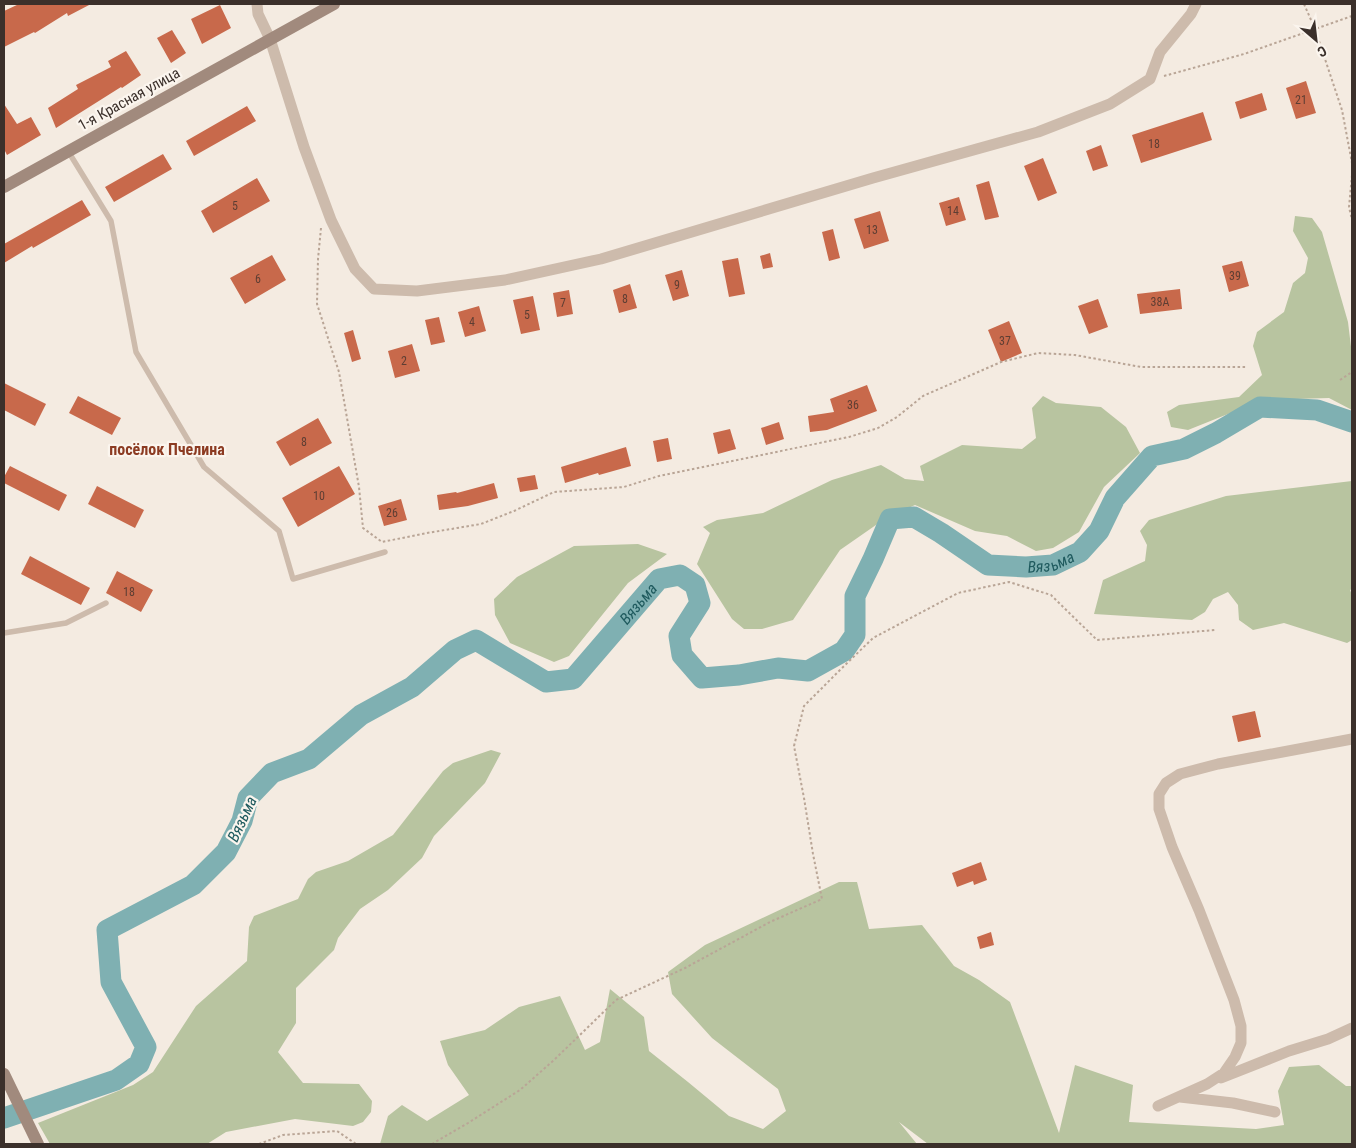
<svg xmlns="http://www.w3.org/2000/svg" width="1356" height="1148" font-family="'Roboto Condensed',sans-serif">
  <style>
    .green { fill: #b8c4a0 }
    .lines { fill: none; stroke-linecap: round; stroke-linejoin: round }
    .river { stroke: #7fb0b2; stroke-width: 21 }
    .building { fill: #c8694b }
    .path { stroke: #b9a596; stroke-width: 2; stroke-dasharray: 2.5 2.5; stroke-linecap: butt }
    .lane { stroke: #cdbbac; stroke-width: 5.5 }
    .street { stroke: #cdbbac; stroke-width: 11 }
    .secondary { stroke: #a18a7d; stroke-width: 12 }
    .labels { text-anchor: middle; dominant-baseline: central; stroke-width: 4.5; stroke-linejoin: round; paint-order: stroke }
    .number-label { font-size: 12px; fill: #5e3e33 }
    .street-label { font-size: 15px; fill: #3b302b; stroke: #fbf5ee }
    .neighbourhood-label { font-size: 16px; font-weight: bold; fill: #8c3b22; stroke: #fbf5ee }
    .water-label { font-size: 16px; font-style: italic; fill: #1f5a5e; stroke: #fbf5ee }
  </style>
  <rect width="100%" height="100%" fill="#f4ebe1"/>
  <path class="green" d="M1295 216 1312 218 1322 232 1348 322 1352 355V410L1329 398 1263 400 1188 430 1171 427 1167 412 1179 405 1239 397 1262 375 1253 346 1257 332 1284 312 1293 283 1305 273 1308 258 1293 231Z
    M1043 396 1056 403 1101 407 1126 427 1140 453 1104 487 1079 532 1053 548 1036 551 1007 536 975 531 915 505 886 518 840 550 793 620 762 629H744L732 619 697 564 710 533 703 527 717 520 763 513 832 480 881 465 905 479 924 481 920 466 962 445 1022 449 1036 438 1032 408Z
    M1352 481V589L1350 590 1352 595V640L1347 643 1284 623 1253 630 1239 620 1238 605 1228 592 1213 599 1205 612 1192 620 1094 614 1103 580 1145 561 1147 545 1140 531 1149 520 1226 496Z
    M638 544 667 554 628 583 569 656 554 662 510 643 495 615 494 599 517 577 574 546Z
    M491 750 501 753 485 783 434 836 422 858 388 890 360 909 338 938 334 950 296 988V1023L278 1052 303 1083 359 1084 372 1101 371 1112 363 1122 353 1126 295 1119 226 1132 207 1144H50L38 1123 133 1085 153 1072 196 1006 247 961 249 927 254 916 298 899 308 879 316 872 348 861 393 835 443 771 453 763Z
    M839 882H857L869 929 922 925 954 966 979 980 1010 1002 1059 1133 1075 1065 1133 1085 1129 1122 1256 1129 1284 1125 1278 1091 1289 1067 1319 1065 1346 1086H1352V1144H928L899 1122 917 1144H380L388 1116 402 1105 427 1121 469 1095 448 1065 440 1041 485 1030 519 1007 560 996 585 1050 600 1042 610 989 644 1017 649 1051 688 1082 729 1116 763 1129 786 1111 778 1089 712 1038 672 994 668 972 705 945Z"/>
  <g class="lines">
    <path class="river" id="s1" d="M4 1118 116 1080 139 1064 146 1047 111 982 107 930 193 885 226 852 242 821 248 798 272 773 309 759 361 715 412 687 455 650 476 640 546 682 573 679 659 579 680 575 695 585 700 603 679 636 682 655 702 678 739 675 778 668 808 671 844 651 855 635V596L873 559 890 519 914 517 941 533 988 565 1026 567 1053 565 1080 552 1099 531 1115 498 1152 456 1184 449 1216 433 1260 407 1317 410 1352 422"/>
  </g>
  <path class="building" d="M19 4H91L68 16 67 13 35 33 34 32 4 47V11Z
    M220 5 231 28 202 44 191 19Z
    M172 30 186 53 171 63 157 38Z
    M126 51 141 75 122 88 121 87 56 128 48 108 78 89 76 85 111 67 108 61Z
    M1306 81 1316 113 1296 119 1286 88Z
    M1262 93 1267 110 1240 119 1235 102Z
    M4 104 17 124 31 117 41 135 7 155 4 149Z
    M247 106 256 121 194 156 186 141Z
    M1203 112 1212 140 1141 163 1132 135Z
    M1101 145 1108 166 1093 171 1086 151Z
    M163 154 172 169 114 202 105 187Z
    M1043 158 1057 193 1038 201 1024 166Z
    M257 178 270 201 213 233 201 211Z
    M989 181 999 217 985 220 976 185Z
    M959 197 966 220 946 226 939 203Z
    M82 200 91 215 33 248 32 246 4 263V244Z
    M880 211 889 241 864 249 854 219Z
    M833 229 840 258 829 261 822 232Z
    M770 253 773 267 763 269 760 256Z
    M272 255 286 280 245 304 230 278Z
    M738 258 745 294 729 297 722 261Z
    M1242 261 1249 286 1229 292 1222 266Z
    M682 270 689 296 673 301 665 275Z
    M630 284 637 308 619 313 613 290Z
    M1180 289 1182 309 1140 314 1137 294Z
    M569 290 573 314 557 317 553 293Z
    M533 296 540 330 521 334 513 300Z
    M1098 299 1108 327 1089 334 1078 306Z
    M479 306 486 331 465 337 458 312Z
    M439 317 445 342 431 345 425 320Z
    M1009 321 1022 353 1001 362 988 330Z
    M353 330 361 359 352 362 344 333Z
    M412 344 420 371 395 378 388 351Z
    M4 383 46 404 35 426 4 410Z
    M867 385 877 411 827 430 810 432 808 416 834 412 830 399Z
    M78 396 121 418 112 435 69 413Z
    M318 418 332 443 290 466 276 442Z
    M779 422 784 439 766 445 761 428Z
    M730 429 736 449 718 454 713 433Z
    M668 438 672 459 657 462 653 441Z
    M626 447 631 466 599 475 598 473 565 483 561 467Z
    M10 466 67 495 59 511 4 483V477Z
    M339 466 355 494 298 527 282 498Z
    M535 475 538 489 520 492 517 478Z
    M494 483 498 498 468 506 439 510 437 495 456 492 457 493Z
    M97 486 144 510 135 528 88 504Z
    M401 499 407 520 384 526 378 506Z
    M30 556 90 588 81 605 21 574Z
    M117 571 153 590 141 612 106 593Z
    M1255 711 1261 737 1238 742 1232 716Z
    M981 862 987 880 974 885 973 881 957 887 952 873Z
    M991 932 994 945 980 949 977 937Z"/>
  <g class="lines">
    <path class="path" d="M1304 4 1315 29 1342 110 1352 163
      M1164 76 1244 54 1352 16
      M1352 175 1349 207 1352 220
      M321 228 318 259 317 304 339 372 359 487 363 528 382 542 427 533 481 524 514 511 554 492 624 487 659 476 849 437 878 428 897 417 923 396 1001 362 1038 353 1075 355 1141 367H1246
      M1340 380 1352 372
      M259 1144 283 1135 337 1131 356 1144
      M432 1144 468 1123 520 1090 554 1060 616 1000 685 968 770 922 822 899 813 854 804 798 794 746 804 706 839 671 873 638 958 593 1009 582 1051 595 1097 640 1215 630"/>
    <path class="lane" d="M68 151 111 221 136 352 204 467 279 531 293 579 385 552
      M4 633 66 623 106 603"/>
    <path class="street" d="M257 4 258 14 270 39 304 147 331 220 355 269 374 289 417 291 505 280 601 259 873 178 1038 132 1110 104 1150 79 1160 52 1191 14 1196 4
      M1221 1078 1289 1051 1328 1039 1352 1028
      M1180 1097 1233 1103 1275 1112
      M1158 1106 1207 1084 1224 1073 1235 1057 1241 1043V1026L1234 1000 1199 910 1172 847 1159 809V794L1166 783 1180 774 1218 764 1352 739"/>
    <path class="secondary" d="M4 187 334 4
      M4 1074 38 1144"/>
  </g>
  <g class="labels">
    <g class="number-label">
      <text x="1301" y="100">21</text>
      <text x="1154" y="144">18</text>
      <text x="235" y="206">5</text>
      <text x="953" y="211">14</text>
      <text x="872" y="230">13</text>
      <text x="1235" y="276">39</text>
      <text x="258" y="279">6</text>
      <text x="677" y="285">9</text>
      <text x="625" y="299">8</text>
      <text x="1160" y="302">38А</text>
      <text x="563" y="303">7</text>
      <text x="527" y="315">5</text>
      <text x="472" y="322">4</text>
      <text x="1005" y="341">37</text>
      <text x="404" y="361">2</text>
      <text x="853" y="405">36</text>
      <text x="304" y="442">8</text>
      <text x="319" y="496">10</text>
      <text x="392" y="513">26</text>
      <text x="129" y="592">18</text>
    </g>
    <g class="street-label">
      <text transform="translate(129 99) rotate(-29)">1-я Красная улица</text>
    </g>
    <g class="neighbourhood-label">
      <text x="167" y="449">посёлок Пчелина</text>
    </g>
    <g class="water-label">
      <text stroke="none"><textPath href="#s1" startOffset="1628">Вязьма</textPath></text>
      <text stroke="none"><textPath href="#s1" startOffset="982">Вязьма</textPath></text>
      <text transform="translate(242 819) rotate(-65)">Вязьма</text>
    </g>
  </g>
  <rect width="1356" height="1148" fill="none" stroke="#3b302b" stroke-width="10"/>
  <g transform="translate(1316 40) rotate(152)" stroke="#fbf5ee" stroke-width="4" paint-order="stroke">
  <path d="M0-4L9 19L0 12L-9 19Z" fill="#3b302b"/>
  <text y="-8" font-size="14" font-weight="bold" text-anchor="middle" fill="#3b302b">С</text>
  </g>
</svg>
